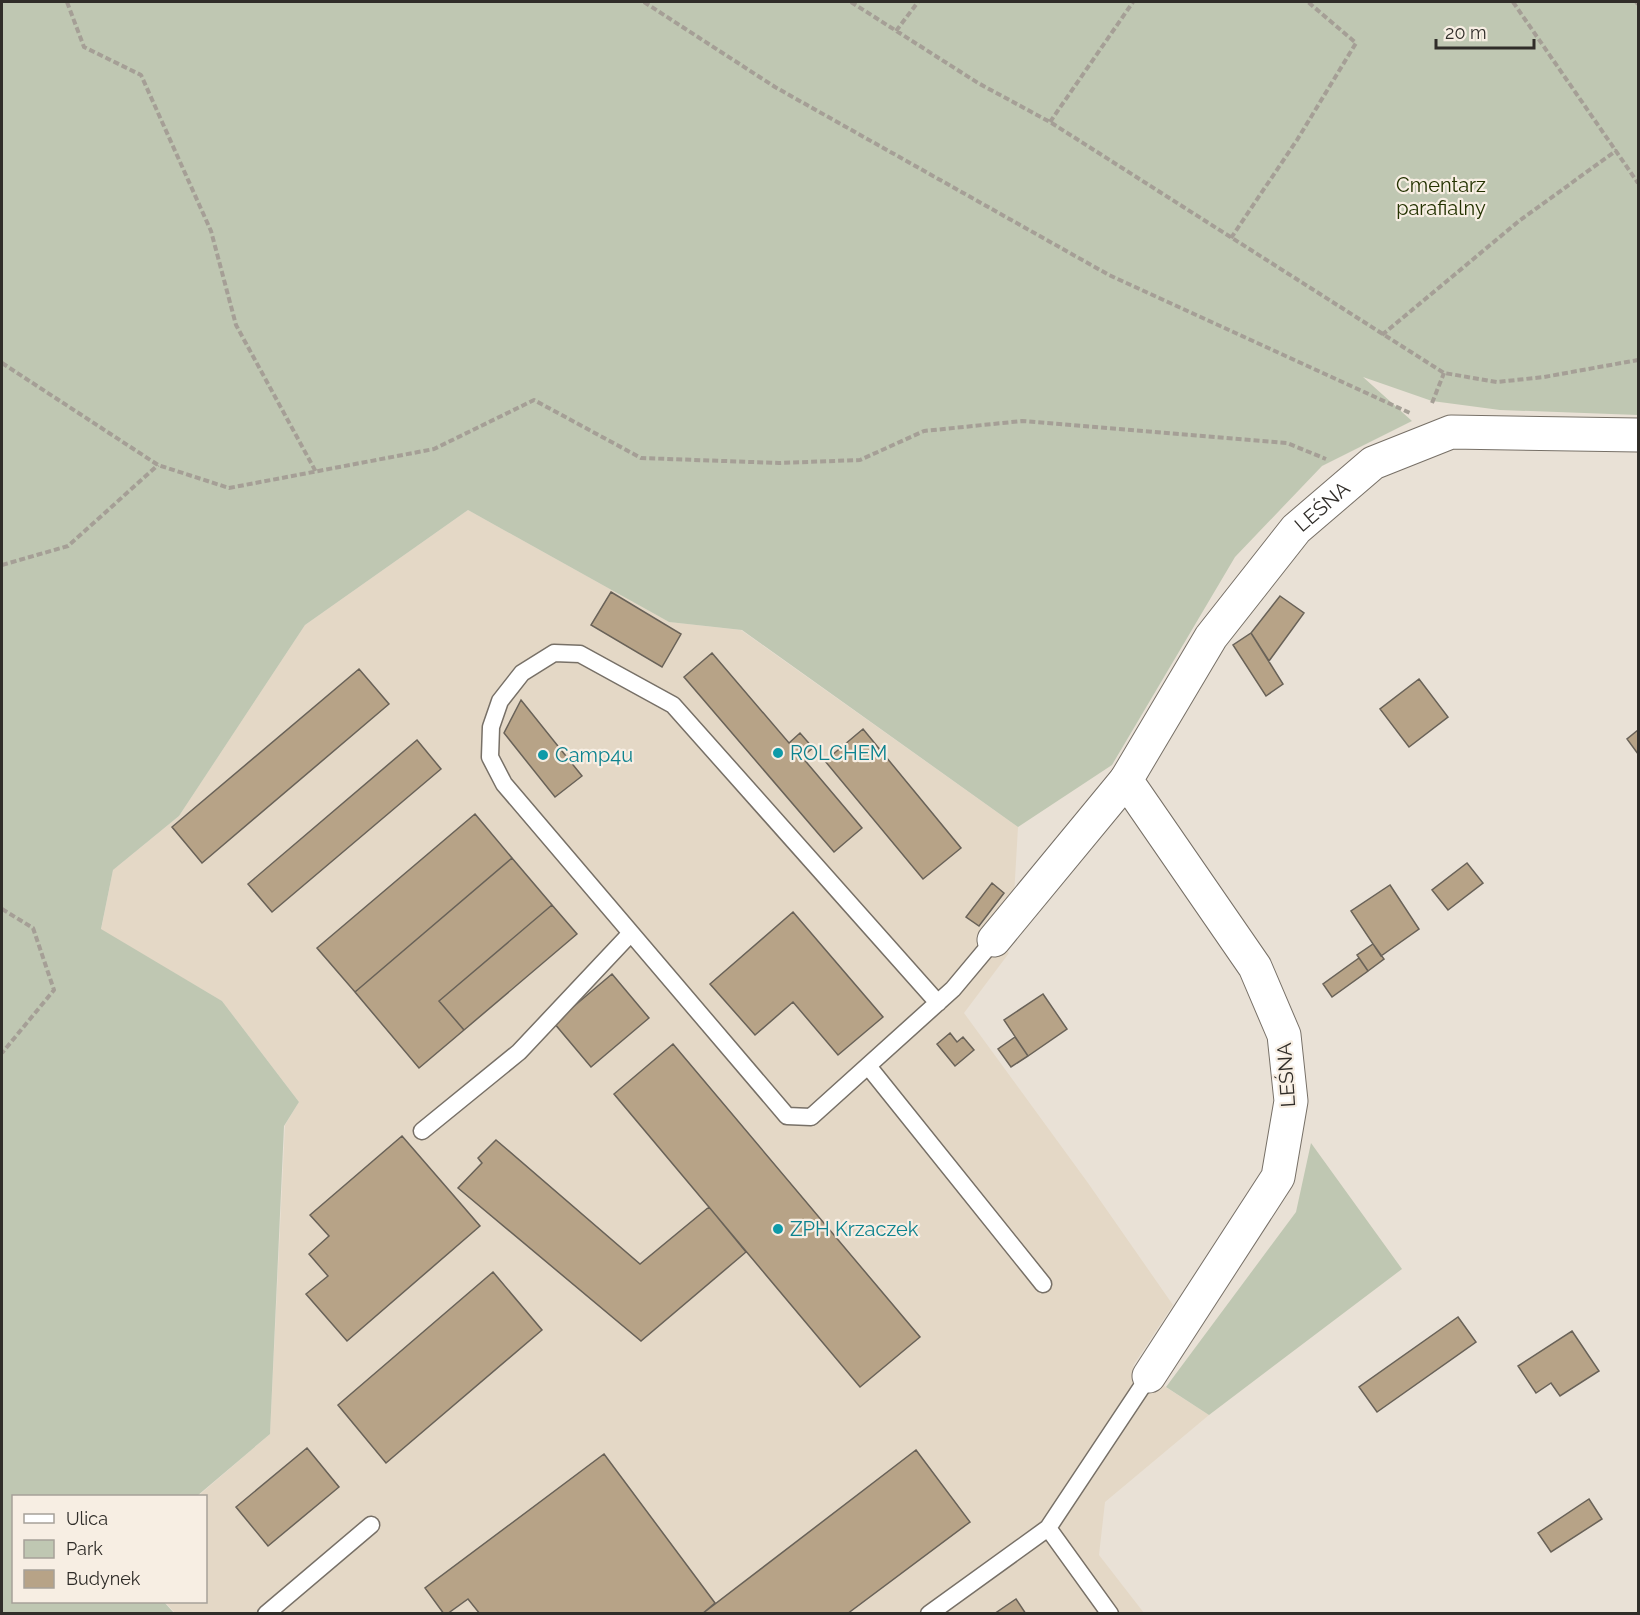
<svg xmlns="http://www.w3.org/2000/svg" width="1640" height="1615" font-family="Raleway,sans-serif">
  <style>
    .built { fill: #e4d8c6 }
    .green { fill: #bfc7b2 }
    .building { fill: #b7a387; stroke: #696258; stroke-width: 1.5 }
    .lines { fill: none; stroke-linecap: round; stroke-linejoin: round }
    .lane-casing { stroke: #777067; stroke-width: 19 }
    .street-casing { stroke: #777067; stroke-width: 35 }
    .path { stroke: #a59f96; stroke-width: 4; stroke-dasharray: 6 3; stroke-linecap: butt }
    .lane { stroke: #fff; stroke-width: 16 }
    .street { stroke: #fff; stroke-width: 33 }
    .culture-dot { fill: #0f9aa8; stroke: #f7eee3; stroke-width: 2 }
    .labels { text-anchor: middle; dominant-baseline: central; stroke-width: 4.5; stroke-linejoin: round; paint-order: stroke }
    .park-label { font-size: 20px; fill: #233200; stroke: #f7eee3 }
    .street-label { font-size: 20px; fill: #302d29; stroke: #f7eee3 }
    .culture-label { font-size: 20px; fill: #0d838f; stroke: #f7eee3; text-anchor: start }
  </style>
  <rect width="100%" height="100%" fill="#e9e1d6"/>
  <path class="built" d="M468 510 669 622 741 630 1018 827 1014 896 984 932 1009 953 964 1013 1088 1183 1173 1305 1133 1366 1209 1415 1105 1502 1099 1555 1144 1613H175L165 1602H206V1496H198L270 1434 285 1125 299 1102 222 1001 101 930 113 870 179 816 305 625Z"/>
  <path class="green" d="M2 2H1638V415L1500 410 1432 401 1363 377 1412 421 1322 466 1235 557 1112 765 1018 827 742 630 669 622 468 510 305 625 179 816 113 870 101 929 222 1001 299 1102 284 1126 270 1434 197 1496H14V1602H164L174 1613H2Z
    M1311 1143 1402 1269 1209 1415 1166 1387 1296 1212Z"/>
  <path class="building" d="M611 592 681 634 662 667 591 625Z
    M1280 596 1304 613 1269 661 1251 633Z
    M1251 633 1283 684 1266 696 1233 645Z
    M712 653 789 743 800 733 813 748 802 757 862 828 834 852 684 677Z
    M359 669 389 704 202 863 172 827Z
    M1419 679 1448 717 1409 747 1380 709Z
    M521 700 582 776 555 797 504 733Z
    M863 729 961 848 923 879 825 761Z
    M1638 730V754L1627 739Z
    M417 740 441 769 272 912 248 884Z
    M475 814 512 858 355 992 317 948Z
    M512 858 552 905 439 1001 464 1030 419 1068 355 992Z
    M1467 863 1483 883 1448 910 1432 890Z
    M992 883 1004 893 979 926 966 917Z
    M1390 885 1419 929 1381 956 1351 911Z
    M552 905 577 934 464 1030 439 1001Z
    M793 912 883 1017 838 1055 793 1002 755 1035 710 984Z
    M1373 944 1384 959 1368 971 1357 955Z
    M1359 958 1368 971 1332 997 1323 984Z
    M612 974 649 1018 591 1067 554 1023Z
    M1043 994 1067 1029 1028 1056 1004 1020Z
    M950 1033 957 1042 963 1037 974 1050 955 1066 937 1044Z
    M1015 1037 1028 1056 1011 1067 998 1049Z
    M673 1044 920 1337 860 1387 614 1094Z
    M402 1136 480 1226 347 1341 306 1294 328 1276 309 1254 329 1236 310 1215Z
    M496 1140 640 1264 709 1207 746 1252 641 1341 458 1188 482 1163 478 1158Z
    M493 1272 542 1330 386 1463 338 1405Z
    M1458 1317 1476 1342 1377 1412 1359 1387Z
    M1572 1331 1599 1371 1560 1396 1551 1383 1536 1393 1518 1366Z
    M307 1448 339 1487 268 1546 236 1507Z
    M916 1450 970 1522 847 1614H702Z
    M604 1454 715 1603 702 1614H480L468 1599 447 1614H444L425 1588Z
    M1589 1499 1602 1519 1551 1552 1538 1533Z
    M1016 1599 1026 1614H994Z"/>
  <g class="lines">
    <defs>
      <path id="lane" d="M938 1003 673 705 580 654 554 653 522 673 500 701 491 727 490 757 504 784 787 1116 811 1117 953 989 994 940
        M868 1066 1043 1284
        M422 1131 519 1052 631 933
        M1048 1528 1110 1614
        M266 1614 371 1525
        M929 1614 1048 1528 1149 1376"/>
      <g id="street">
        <path d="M994 940 1126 780"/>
        <path id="s1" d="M1149 1376 1278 1177 1291 1101 1284 1035 1255 967 1126 780 1211 637 1296 529 1373 463 1451 432 1638 435"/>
      </g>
    </defs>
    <use href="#lane" class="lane-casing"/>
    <use href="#street" class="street-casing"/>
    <path class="path" d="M67 2 84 47 141 75 211 231 236 325 316 472
      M644 2 775 87 1109 275 1410 413
      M851 2 978 83 1050 122 1444 373 1497 382 1544 377 1638 360
      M1513 2 1638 183
      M1636 2 1638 4
      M896 31 918 2
      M1050 122 1133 2
      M1231 238 1297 140 1356 43 1308 2
      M1382 335 1519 221 1617 150
      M2 363 158 465 229 488 434 449 534 400 641 458 779 463 860 460 924 431 1022 421 1287 443 1326 459
      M1432 403 1444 373
      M2 565 68 546 158 465
      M2 909 33 928 54 990 2 1053"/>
    <use href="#lane" class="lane"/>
    <use href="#street" class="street"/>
  </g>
  <g class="culture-dot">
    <circle cx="778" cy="753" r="6"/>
    <circle cx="543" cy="755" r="6"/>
    <circle cx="778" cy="1229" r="6"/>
  </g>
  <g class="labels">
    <g class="park-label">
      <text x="1441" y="185">Cmentarz<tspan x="1441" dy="23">parafialny</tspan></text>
    </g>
    <g class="street-label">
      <text stroke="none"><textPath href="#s1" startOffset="1020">LEŚNA</textPath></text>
      <text transform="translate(1286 1075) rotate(-94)">LEŚNA</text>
    </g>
    <g class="culture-label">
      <text x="790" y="753">ROLCHEM</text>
      <text x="555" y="755">Camp4u</text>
      <text x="790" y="1229">ZPH Krzaczek</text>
    </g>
  </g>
  <rect width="1640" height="1615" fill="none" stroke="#302d29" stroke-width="6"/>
  <rect x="12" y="1495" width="195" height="108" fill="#f7eee3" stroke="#a7a199" stroke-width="1.5"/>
  <rect x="24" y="1514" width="30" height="9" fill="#ffffff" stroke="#a7a199" stroke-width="1.5"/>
  <text x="66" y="1525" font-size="18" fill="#302d29">Ulica</text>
  <rect x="24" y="1540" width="30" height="18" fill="#bfc7b2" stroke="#a7a199" stroke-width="1.5"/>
  <text x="66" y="1555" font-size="18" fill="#302d29">Park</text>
  <rect x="24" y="1570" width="30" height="18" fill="#b7a387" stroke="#a7a199" stroke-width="1.5"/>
  <text x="66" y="1585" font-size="18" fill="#302d29">Budynek</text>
  <path d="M1436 39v9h98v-9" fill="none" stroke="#302d29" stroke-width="3"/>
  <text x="1445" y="39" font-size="18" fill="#302d29" stroke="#f7eee3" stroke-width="4.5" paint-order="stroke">20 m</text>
</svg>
